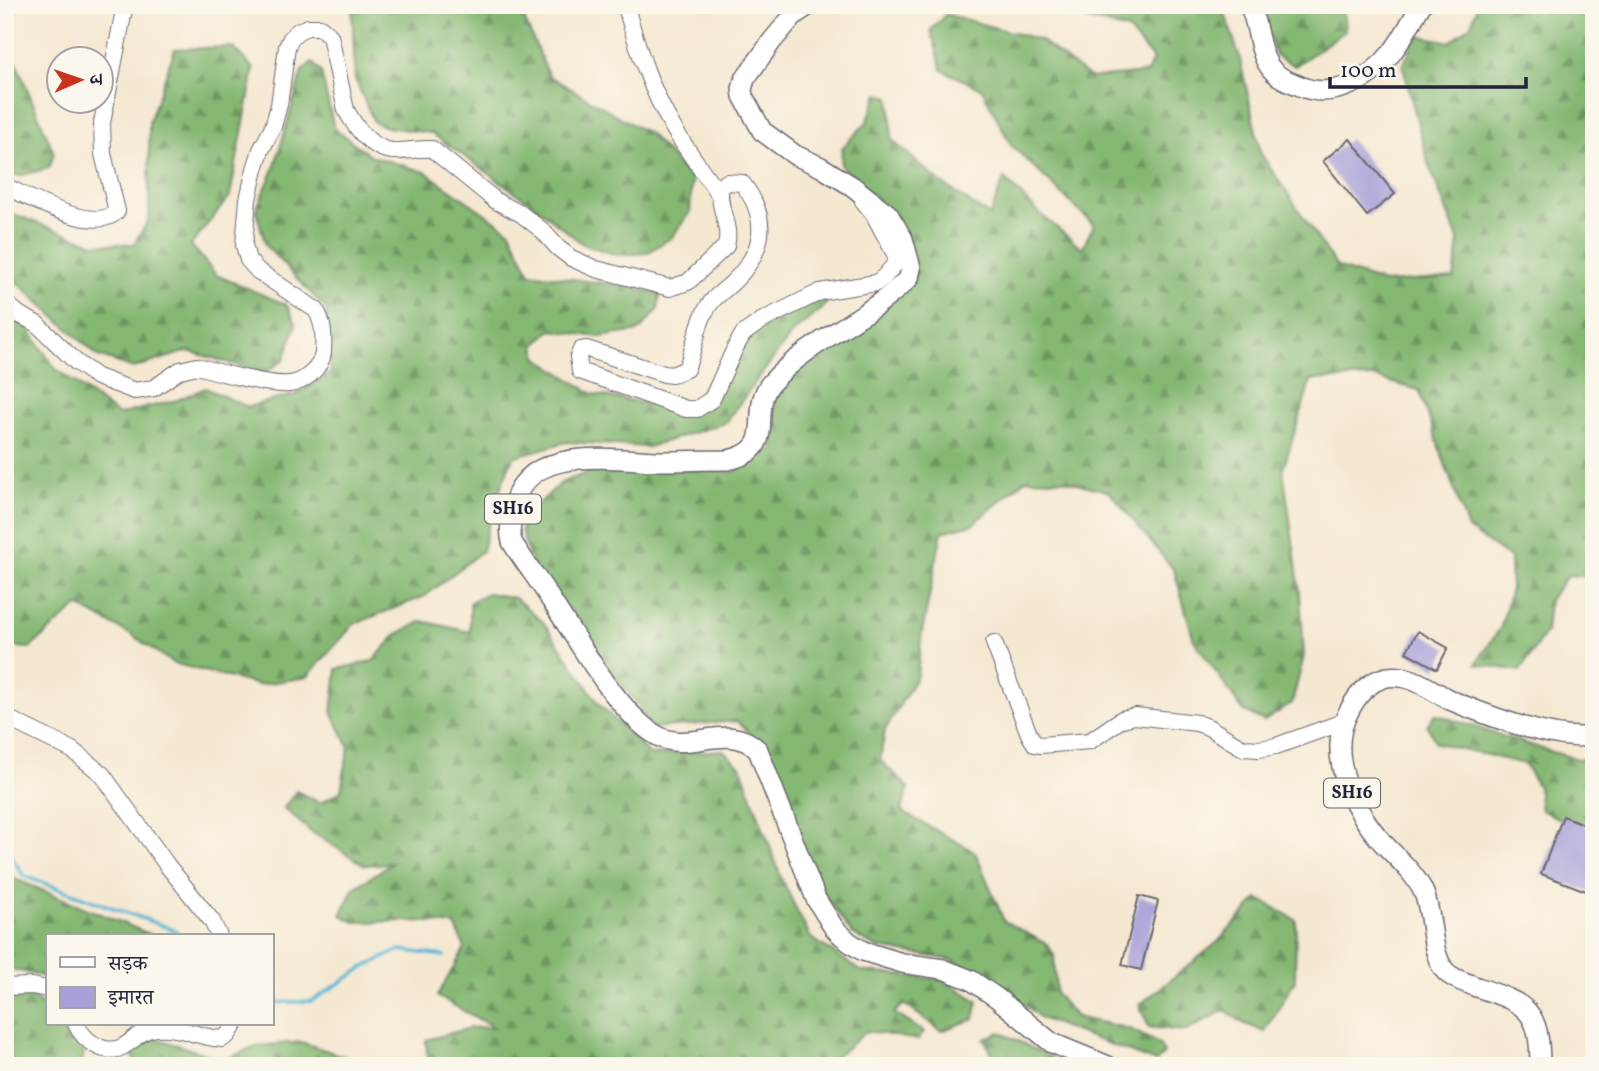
<svg xmlns="http://www.w3.org/2000/svg" width="1599" height="1071" font-family="Vollkorn,'Noto Serif Devanagari',serif">
  <style>
    .forest { fill: url(#forest-firs); stroke: #536c56; stroke-width: 2 }
    .lines { fill: none; stroke-linecap: round; stroke-linejoin: round }
    .stream { stroke: #59b8d8; stroke-width: 3.5 }
    .building { fill: #a8a0d8 }
    .minor-casing { stroke: #6c6770; stroke-width: 18 }
    .major-casing { stroke: #6c6770; stroke-width: 22 }
    .minor { stroke: #fff; stroke-width: 16 }
    .major { stroke: #fff; stroke-width: 19 }
    .labels { text-anchor: middle; dominant-baseline: central; stroke-width: 6; stroke-linejoin: round; paint-order: stroke }
    .shield { fill: #fbf7ec; stroke: #636270; stroke-width: 2 }
    .shield-label { font-size: 18px; font-weight: bold; fill: #22223b }
  </style>
  <defs>
    <pattern id="forest-firs" width="22" height="20" patternUnits="userSpaceOnUse" patternTransform="scale(1.75)"><rect width="22" height="20" fill="#84b772"/><path d="M5 1l3.5 6h-7zM16 11l3.5 6h-7z" fill="#6c945f"/></pattern>
  </defs>
  <rect width="100%" height="100%" fill="#fbf7ec"/>
  <filter id="ink" filterUnits="userSpaceOnUse"><feTurbulence type="fractalNoise" baseFrequency=".0143" numOctaves="2"/><feDisplacementMap in="SourceGraphic" scale="14" xChannelSelector="R" yChannelSelector="G"/><feConvolveMatrix kernelMatrix="1 2 1 2 8 2 1 2 1" color-interpolation-filters="sRGB"/></filter>
  <filter id="wash" filterUnits="userSpaceOnUse"><feTurbulence type="fractalNoise" baseFrequency=".00686" numOctaves="4" result="noise"/><feDisplacementMap in="SourceGraphic" scale="28" xChannelSelector="R" yChannelSelector="G"/><feGaussianBlur stdDeviation="1.57" result="paint"/><feColorMatrix in="noise" values="0 0 0 0 0 0 0 0 0 0 0 0 0 0 0 0 0 1.4 0 .05"/><feComposite in="paint" operator="in"/></filter>
  <g filter="url(#wash)">
    <rect width="100%" height="100%" fill="#f5e8d1"/>
    <path class="forest" d="M352 5H518L549 76 649 134 692 179 690 213 672 237 647 253 617 255 583 244 535 206 431 133 386 127 374 122 355 79Z
      M1057 5H1222L1239 55 1261 154 1337 267 1384 283 1454 278 1459 242 1428 163 1403 66 1416 35 1450 42 1471 25 1478 5H1594V577L1568 575 1549 600 1546 632 1520 671 1476 664 1501 627 1511 588 1510 558 1468 529 1419 390 1373 377 1311 380 1283 469 1300 592 1304 656 1292 703 1264 721 1243 711 1194 640 1174 570 1110 492 1065 480 1026 479 973 524 942 532 922 632 917 676 885 730 880 760 909 788 901 811 975 852 1004 921 1047 944 1054 955 1056 994 1076 1017 1130 1029 1159 1044 1164 1053 1156 1062 1040 1018 1000 983 952 960 878 948 852 934 818 885 753 736 737 721 651 728 637 703 572 622 529 558 521 529 528 513 562 482 590 472 698 469 734 472 772 449 775 399 804 360 878 316 917 272 877 199 841 166 842 148 867 122 878 94 890 97 892 140 940 182 990 216 1004 178 1039 213 1082 248 1094 225 1011 145 982 89 942 70 931 30 946 14 1040 40 1090 78 1147 73 1153 59 1128 30 1067 14Z
      M1260 5H1343L1345 31 1295 66 1275 55Z
      M5 35 54 153 49 168 19 176 5 171Z
      M232 47 254 69 230 196 191 245 216 275 287 305 296 324 284 360 264 373 188 351 134 368 98 356 5 271V211L94 244H134L149 219V122L175 49Z
      M312 62 321 72 334 128 371 156 425 172 510 231 530 273 631 287 660 294 658 310 639 331 599 337 551 330 535 345 538 358 593 394 667 407 694 402 708 381 755 328 827 291 830 297 823 308 793 332 725 423 648 447 566 442 513 457 493 507 482 551 425 596 354 624 307 677 258 685 173 663 132 635 78 606 30 648 5 646V315L26 326 56 369 118 415 177 400 205 388 248 407 297 394 331 373 326 309 266 246 256 210 274 169 302 71Z
      M487 593 515 598 544 623 599 704 650 755 723 750 741 767 782 880 810 937 861 971 943 980 978 1001 974 1019 941 1031 904 1004 894 1013 924 1032 918 1040 867 1031 825 1066 428 1065 426 1040 470 1028 493 1027 437 996 465 948 455 925 421 921 355 922 341 915 353 889 392 863 365 865 311 832 284 808 296 791 320 803 341 791 349 747 332 713 337 669 373 661 396 635 422 621 470 632V602Z
      M1435 714 1552 752 1594 763V835L1541 810 1538 787 1525 764 1436 743 1427 725Z
      M5 869 12 878 154 936H47V977L5 968Z
      M1258 898 1296 920 1295 980 1265 1032 1243 1023 1225 1010 1186 1031 1149 1027 1139 1005 1218 942Z
      M30 996 47 1008V1024H69L89 1039 79 1066H5V999Z
      M1000 1032 1068 1066H999L984 1039Z
      M155 1038 224 1060 256 1046 301 1042 373 1066H139L129 1050Z"/>
    <g class="lines">
      <path class="stream" d="M5 847 24 876 175 930 179 936
        M271 1003 312 1001 363 968 400 950 444 956"/>
    </g>
    <g id="blocks">
      <path class="building" d="M1350 139 1395 194 1367 216 1323 161Z
        M1418 631 1448 648 1437 669 1406 652Z
        M1563 816 1594 828V894L1541 874Z
        M1139 896 1158 901 1141 970 1122 965Z"/>
    </g>
  </g>
  <g filter="url(#ink)">
    <use href="#blocks" fill-opacity="0" stroke="#6c6770" stroke-width="2"/>
    <g class="lines">
      <defs>
        <path id="minor" d="M626 7C638 49 651 91 674 129 688 152 705 174 720 196
          M5 186C29 197 95 235 117 211L103 154 102 123 125 5
          M5 303 20 315 37 324 76 362 97 377 135 391 154 388 180 370 197 366C217 372 270 386 289 384 304 383 321 368 323 353 324 338 324 323 316 310L258 271 248 260 244 245 248 199 255 169 261 150 273 127 279 105 287 47 291 38 298 31 308 27H320L330 36 346 110C355 127 371 149 392 151 405 152 419 148 432 149L496 201 521 214 543 231 558 248 571 258 596 269 670 288 688 282 726 246C732 226 716 206 721 186L727 182 742 183C771 220 764 253 731 284 721 293 711 299 705 312 696 329 694 351 686 369L672 375 664 374 587 349 581 350 578 357 580 371 686 409H697L712 399 735 348 743 334 761 321 820 292 876 283 884 277 896 263V256L873 213 863 201
          M994 643 1029 734 1035 744 1041 745 1090 741 1122 719 1135 716 1197 723 1208 727 1243 748 1259 749 1276 746 1343 722
          M5 717 72 750 102 774 167 865 212 921 219 936
          M5 987 32 986 47 989
          M76 1024C84 1041 105 1057 124 1046 137 1038 142 1029 157 1028 181 1026 200 1038 222 1039L228 1035 235 1024"/>
        <path id="major" d="M809 5 794 15 772 41 745 79 742 89 743 96 762 131 795 155 821 167 852 186 888 214 903 239 911 268 909 278C867 320 808 341 771 383 747 411 781 449 728 460 705 460 681 461 658 461 611 459 522 444 513 510 511 521 509 531 512 542 524 562 539 580 551 600 576 637 618 713 656 735 689 755 728 720 758 750L816 899 834 928 849 942 863 951 902 963 943 969 971 980 997 998 1052 1043 1108 1066
          M1249 5C1259 24 1257 48 1269 66 1276 77 1288 81 1300 86 1333 101 1373 78 1393 51 1404 37 1412 20 1421 5
          M1540 1066C1540 1007 1526 1004 1474 986 1465 982 1454 980 1446 972 1429 953 1434 914 1423 891 1414 872 1396 857 1382 842 1353 809 1325 754 1349 711 1357 695 1369 681 1387 677 1411 673 1430 690 1450 700 1486 715 1555 742 1594 736"/>
      </defs>
      <use href="#minor" class="minor-casing"/>
      <use href="#major" class="major-casing"/>
      <use href="#minor" class="minor"/>
      <use href="#major" class="major"/>
    </g>
  </g>
  <g class="labels">
    <g class="shield">
      <rect x="485" y="494.5" width="56" height="29" rx="5"/>
      <rect x="1324" y="778.5" width="56" height="29" rx="5"/>
    </g>
    <g class="shield-label">
      <text x="513" y="509">SH16</text>
      <text x="1352" y="793">SH16</text>
    </g>
  </g>
  <rect width="1599" height="1071" fill="none" stroke="#fbf7ec" stroke-width="28"/>
  <rect x="46" y="934" width="228" height="91" fill="#fbf7ec" stroke="#a4a2a5" stroke-width="2"/>
  <rect x="60" y="957" width="35" height="10" fill="#ffffff" stroke="#a4a2a5" stroke-width="2"/>
  <text x="108" y="970" font-size="21" fill="#22223b">सड़क</text>
  <rect x="60" y="987" width="35" height="21" fill="#a8a0d8" stroke="#a4a2a5" stroke-width="2"/>
  <text x="108" y="1004" font-size="21" fill="#22223b">इमारत</text>
  <g transform="translate(80 80) rotate(88)"><circle r="33" fill="#fbf7ec" stroke="#a4a2a5" stroke-width="2"/>
  <path d="M0-5L12 26L0 18L-12 26Z" fill="#c8321e"/>
  <text y="-10" font-size="19" font-weight="bold" text-anchor="middle" fill="#22223b">उ</text>
  </g>
  <path d="M1330 77v10h196v-10" fill="none" stroke="#22223b" stroke-width="3.5"/>
  <text x="1340" y="77" font-size="21" fill="#22223b" stroke="#fbf7ec" stroke-width="5" paint-order="stroke">100 m</text>
</svg>
